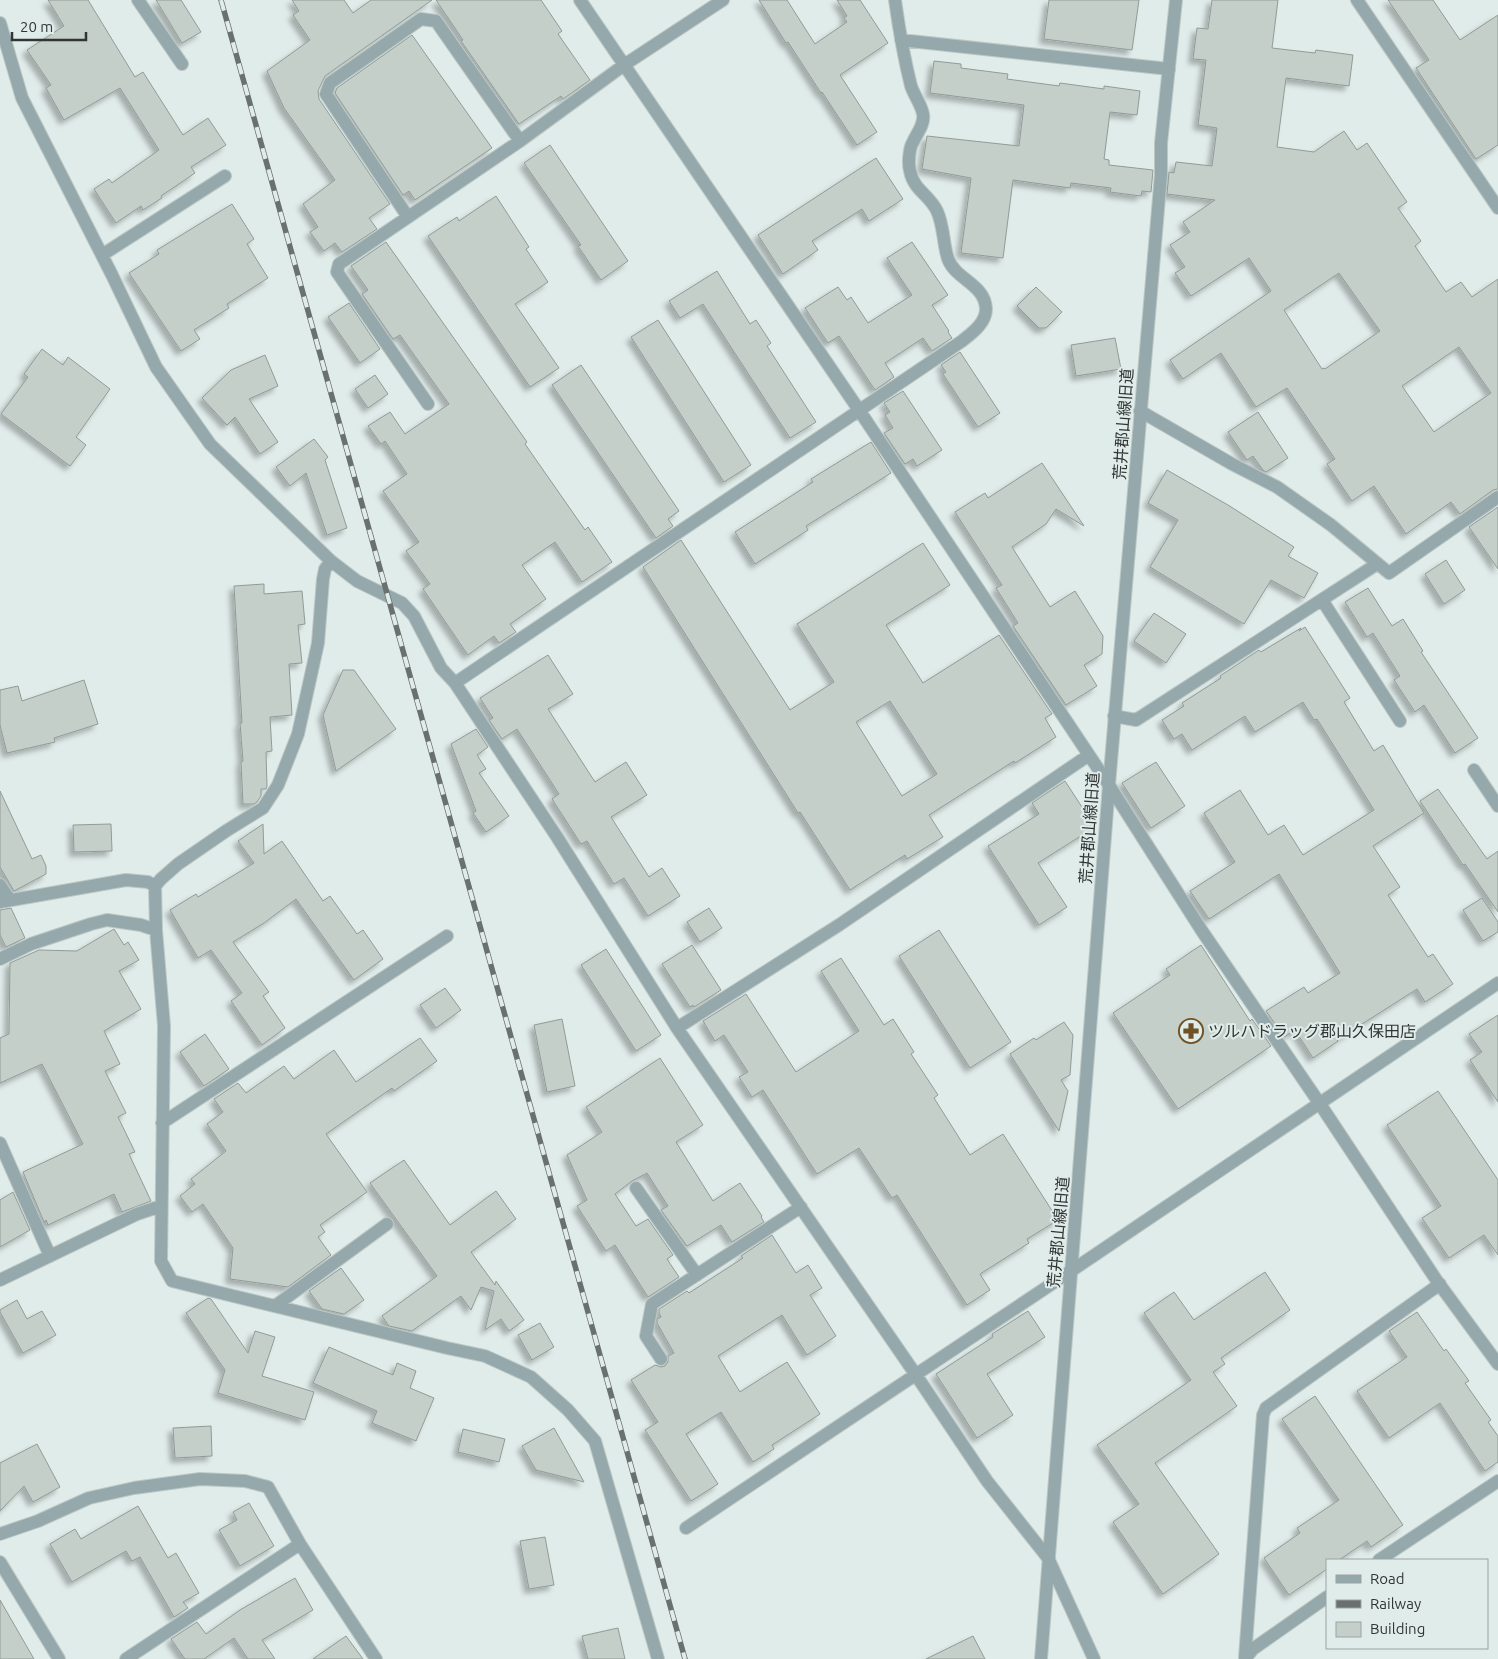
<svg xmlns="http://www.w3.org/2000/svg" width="1498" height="1659" font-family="Ubuntu,'Noto Sans JP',sans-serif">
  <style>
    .building { fill: #c5cfca; stroke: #919b96; fill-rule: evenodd; filter: url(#shadow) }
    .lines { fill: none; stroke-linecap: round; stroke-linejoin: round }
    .minor-casing { stroke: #bdc8c6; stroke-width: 14 }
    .tertiary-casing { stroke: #bdc8c6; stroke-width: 14 }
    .minor { stroke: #95a8ab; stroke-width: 12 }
    .tertiary { stroke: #95a8ab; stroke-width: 12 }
    .rail-casing { stroke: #69706f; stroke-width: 5.5 }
    .rail { stroke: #e0ecea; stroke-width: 4; stroke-dasharray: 11; stroke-linecap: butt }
    .labels { text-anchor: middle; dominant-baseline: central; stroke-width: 4; stroke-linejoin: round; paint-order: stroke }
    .street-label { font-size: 16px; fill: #313635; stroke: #e0ecea }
    .poi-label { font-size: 16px; fill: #313635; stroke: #e0ecea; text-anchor: start }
  </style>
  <defs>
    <filter id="shadow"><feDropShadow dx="-4.5" dy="4.5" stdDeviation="2.5" flood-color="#0004"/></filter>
  </defs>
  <rect width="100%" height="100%" fill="#e0ecea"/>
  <path class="building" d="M48 0H88L135 77 143 72 183 135 208 118 226 145 191 167 195 173 161 196 162 198 143 210 141 206 116 223 94 189 109 179 112 183 159 150 120 88 64 120 46 88 51 85 27 50 64 26Z
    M156 0H181L201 32 182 43Z
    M292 0H344L353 13 371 0H432L325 76 318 91 319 99 390 204 369 218 377 229 342 252 335 243 324 251 310 232 318 227 303 204 335 180 284 108 267 71 310 40 293 15 299 11Z
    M436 0H541L562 31 558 34 590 80 563 99 561 96 519 124 461 41 463 40Z
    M759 0H787L815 44 847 22 844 18 847 16 837 0H860L888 43 840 75 877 132 857 145 822 92 821 93 788 42 786 43Z
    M1049 0H1139L1132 50 1044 39Z
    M1212 0H1278L1272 48 1315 53 1316 50 1353 55 1349 86 1286 78 1277 147 1314 152 1344 131 1357 150 1367 143 1407 202 1398 208 1421 241 1415 246 1446 292 1461 282 1472 297 1498 279V489L1493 490 1460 514 1451 502 1406 534 1374 486 1352 501 1327 464 1335 459 1287 388 1256 407 1221 353 1183 379 1170 360 1271 291 1249 258 1191 296 1175 273 1185 267 1170 245 1190 232 1183 222 1215 200 1167 194 1169 172 1174 173 1176 162 1212 166 1217 128 1198 125 1206 60 1193 59 1197 28 1208 29ZM1339 273 1380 331 1325 369 1324 368 1322 369 1284 310ZM1459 347 1491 393 1434 432 1402 386Z
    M1388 0H1433L1460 40 1498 15V145L1476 159 1416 68 1429 60Z
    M412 35 492 148 415 200 409 191 403 195 335 93 337 88Z
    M934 61 961 64V68L1008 74 1007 79 1059 86 1060 83 1104 89V86L1140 91 1137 115 1110 112 1104 159 1109 160V165L1153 170 1151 192 1142 191 1141 196 1110 192 1111 188 1071 183 1070 188 1013 180 1003 258 961 253 971 178 922 169 927 136 1019 146 1024 105 930 93Z
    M550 145 628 261 601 280 578 246 581 245 524 163Z
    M876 158 903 199 869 221 862 209 812 241 818 250 783 274 758 235Z
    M496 196 529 247 526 249 548 282 515 304 559 368 530 387 428 236 457 217 459 221Z
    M232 204 254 239 247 244 268 278 227 304 229 308 194 330 200 339 181 351 129 273 159 254 157 250Z
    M386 242 527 442 525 444 585 530 588 527 612 562 582 582 555 542 522 565 546 599 510 624 516 632 499 643 494 636 468 655 423 589 430 584 406 551 419 542 383 491 407 474 385 441 381 444 368 426 390 412 405 434 449 404 400 335 393 339 362 294 368 290 351 266Z
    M912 242 948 295 932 305 949 331 948 332 952 338 932 351 923 338 885 363 894 377 875 390 839 336 828 343 805 308 838 287 847 300 851 297 868 323 912 295 887 258Z
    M717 271 750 324 756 320 771 343 767 346 816 422 790 438 703 304 680 318 669 301Z
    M1036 287 1062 312 1046 328H1039L1017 306Z
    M349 303 380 349 360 363 328 317Z
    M658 320 751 465 724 482 631 337Z
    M1115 338 1121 369 1076 376 1071 345Z
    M42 349 63 365 68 357 110 389 76 437 86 445 70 466 1 414 28 377 24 374Z
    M960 352 1000 413 978 427 943 374 946 372 941 365Z
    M265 355 278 386 249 399 278 442 260 454 235 417 227 425 202 398 231 370Z
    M581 365 679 511 668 519 673 526 656 538 552 385Z
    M375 375 388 394 368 408 355 389Z
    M903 391 942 450 917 466 913 459 905 464 884 433 893 428 885 415 890 412 884 403Z
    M1258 412 1288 458 1266 472 1263 470 1253 456 1247 460 1228 432Z
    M314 439 328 457 325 460 347 528 327 535 306 473 290 486 276 467Z
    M871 442 891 473 806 526 808 530 755 564 735 532 813 482 811 479Z
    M1042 463 1084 526 1056 509 1046 524 1012 547 1050 607 1075 591 1103 636 1102 654 1084 665 1097 686 1066 705 1013 626 1018 623 996 588 1002 585 955 512 985 493 988 498Z
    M1167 470 1228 505 1294 547 1288 556 1318 573 1304 598 1271 580 1244 624 1150 567 1178 520 1148 503Z
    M1498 507V569L1469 527Z
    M681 540 790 710 834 682 797 624 923 543 950 585 886 625 923 683 999 635 1052 714 1045 718 1056 737 1015 763 1014 761 929 815 943 837 907 859 905 855 850 890 800 812 798 813 643 567ZM890 701 937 774 902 796 856 722Z
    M1446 560 1465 590 1444 604 1425 574Z
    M264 584V594L302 591 305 624 298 625 302 663 289 664 292 715 270 717 272 751 266 752 267 786 266 789H261V796L257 802 254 804H243L241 762 243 761 240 723H242L234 586Z
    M1368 588 1392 626 1403 619 1423 651 1421 652 1478 738 1455 753 1424 705 1415 712 1394 680 1400 676 1373 633 1367 637 1345 602Z
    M1154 613 1186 634 1166 663 1134 641Z
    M1305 627 1350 698 1344 702 1374 751 1383 745 1424 813 1373 846 1400 887 1388 895 1428 957 1433 954 1453 984 1425 1002 1417 989 1337 1040 1338 1041 1313 1058 1295 1030 1284 1037 1266 1011 1304 987 1308 993 1340 973 1279 874 1209 919 1190 891 1235 862 1204 813 1240 790 1268 835 1284 825 1303 855 1374 810 1317 719 1314 720 1303 702 1255 732 1245 716 1192 750 1182 734 1174 739 1162 720 1184 706 1182 703 1221 678 1220 676 1259 650 1261 652 1301 628 1299 631Z
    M548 655 573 694 548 709 595 782 626 762 647 795 611 817 649 877 662 868 680 896 648 916 624 878 614 884 587 841 581 844 552 799 559 794 517 729 502 739 489 720 493 718 480 698Z
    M343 670H354L396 729 336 771 323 715Z
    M84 680 98 724 54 738 55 742 7 753 0 725V690L18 686 22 701Z
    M476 729 488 747 477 755 486 769 479 773 509 816 486 832 473 813 476 811 451 744Z
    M1156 762 1185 806 1151 828 1122 783Z
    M1065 781 1095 827 1038 863 1067 907 1039 925 988 846 1039 814 1032 803Z
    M1438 789 1487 859 1498 851V912L1465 864 1463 865 1420 801Z
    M0 791 32 859 41 855 46 866V874L14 891 0 867Z
    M111 824 112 851 74 852 73 825Z
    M263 824 264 854 282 841 323 901 330 896 357 934 363 930 383 959 354 980 296 899 264 923 233 942 269 992 263 996 285 1028 262 1045 231 1001 242 993 211 950 198 958 170 910 196 894 198 897 254 863 238 841Z
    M1482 898 1498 922V932L1483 941 1463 910Z
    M11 908 25 938 6 947 0 935V910Z
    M709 908 722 928 700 942 687 922Z
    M114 929 124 945 128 942 139 960 119 971 141 1009 104 1031 120 1064 105 1071 126 1113 118 1117 135 1152 129 1154 151 1201 122 1212 114 1194 48 1225 46 1220 44 1222 23 1172 83 1144 42 1064 0 1083V1038L9 1034 10 963 39 950 77 951Z
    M939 930 1011 1042 970 1068 899 956Z
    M692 945 721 990 694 1007 693 1005 690 1007 662 964Z
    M1201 945 1250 1021 1252 1019 1271 1046 1178 1109 1113 1013 1170 975 1166 969Z
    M606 949 661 1035 636 1051 581 965Z
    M841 958 884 1025 893 1019 914 1052 911 1054 938 1095 934 1098 970 1155 1003 1134 1058 1220 1027 1239 1029 1243 980 1274 990 1290 967 1305 897 1195 892 1198 859 1148 817 1174 763 1090 752 1097 739 1077 748 1072 724 1035 715 1041 703 1021 746 994 796 1072 859 1031 821 971Z
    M445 988 461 1010 436 1028 420 1005Z
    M1498 1015V1102L1470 1060 1482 1052 1469 1034Z
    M562 1019 575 1086 547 1092 534 1025Z
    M1064 1022 1073 1035 1070 1075 1061 1080 1068 1091 1059 1131 1010 1054 1034 1038 1036 1040Z
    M205 1034 229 1069 204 1086 180 1052Z
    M420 1038 437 1061 394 1091 392 1088 326 1134 367 1192 320 1225 325 1232 318 1237 331 1255 288 1287 230 1279 233 1248 203 1204 192 1212 180 1196 195 1184 191 1179 226 1151 207 1124 223 1112 214 1099 238 1083 246 1093 284 1066 294 1079 334 1050 356 1082Z
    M660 1058 703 1125 676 1142 713 1201 740 1183 762 1216 761 1217 764 1222 732 1242 721 1225 687 1246 661 1210 668 1206 647 1173 632 1181 615 1194 636 1226 648 1219 673 1255 667 1259 679 1277 648 1297 615 1245 606 1251 577 1206 587 1200 567 1155 602 1132 586 1107Z
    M1438 1091 1498 1180V1255L1484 1235 1449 1258 1422 1218 1441 1206 1387 1125Z
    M404 1160 450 1225 496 1191 516 1219 471 1252 495 1285 496 1281 524 1320 509 1331 501 1319 485 1330 494 1291 481 1287 471 1310 461 1296 412 1331 389 1326 382 1316 437 1276 370 1183Z
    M13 1192 30 1230 0 1247V1200Z
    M772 1235 796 1273 808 1265 822 1288 810 1295 836 1336 807 1355 782 1315 718 1356 740 1392 787 1362 820 1414 772 1445 774 1449 753 1462 721 1412 686 1434 718 1484 691 1501 645 1430 658 1422 631 1380 655 1365 661 1367 665 1366 668 1362V1356L674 1353 657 1323V1319L661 1317 659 1313V1309L687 1291 689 1293 743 1258 741 1256Z
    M341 1268 364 1300 344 1314 322 1309 309 1291Z
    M1265 1272 1290 1310 1221 1358 1225 1364 1213 1372 1237 1406 1155 1463 1219 1554 1163 1594 1113 1522 1139 1504 1097 1445 1191 1380 1144 1313 1174 1292 1194 1320Z
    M208 1298 211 1299 248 1353 255 1331 275 1337 262 1376 314 1392 305 1420 218 1393 225 1370 186 1313Z
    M17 1300 27 1319 42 1311 56 1335 23 1353 0 1312V1310Z
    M1028 1311 1045 1337 987 1374 1013 1415 977 1438 936 1374 993 1337 992 1334Z
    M1417 1312 1444 1351 1446 1349 1469 1381 1465 1383 1491 1420 1488 1422 1498 1436V1462L1485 1471 1440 1403 1389 1438 1357 1391 1407 1357 1389 1331Z
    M540 1323 554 1347 532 1360 518 1335Z
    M329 1347 393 1375 397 1363 416 1371 410 1388 434 1398 416 1441 372 1423 377 1411 313 1383Z
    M1315 1396 1403 1525 1371 1547 1367 1541 1339 1560H1327V1569L1289 1595 1264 1558 1300 1533 1297 1528 1339 1500 1282 1419Z
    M211 1426 212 1456 175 1458 173 1428Z
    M554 1428 584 1482 536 1470 522 1446Z
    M463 1429 505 1439 499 1462 458 1452Z
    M37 1444 60 1487 33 1502 24 1486 0 1511V1463Z
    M249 1503 274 1546 240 1566 219 1530 237 1520 233 1512Z
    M138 1506 168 1558 176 1553 199 1593 183 1602 188 1608 174 1617 140 1557 132 1561 126 1551 72 1582 50 1544 75 1529 81 1539Z
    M545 1537 554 1585 529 1589 520 1541Z
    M295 1578 313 1610 262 1640 275 1659H248L234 1638 204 1659H185L171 1639 197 1622 206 1634 240 1610Z
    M0 1600 34 1659H0Z
    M618 1628 625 1659H588L582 1636Z
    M346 1636 363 1659H313Z
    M973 1636 985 1659H926Z"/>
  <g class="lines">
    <defs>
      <path id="minor" d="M138 0 182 64
        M580 0 859 410 1109 785 1202 931 1320 1104 1437 1281 1498 1364
        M1357 0 1498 208
        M0 23 22 98 112 275 156 367 210 444 331 561 357 581 402 603 414 616 441 668 455 683 557 837 677 1028 916 1375 987 1481 1048 1558 1094 1659
        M901 40 1169 69
        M408 217 326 94 330 83 421 19 436 21 520 141
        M102 255 225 176
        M428 404 337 272 339 264 520 141 624 65 723 0
        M1140 411 1232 464 1277 487 1331 525 1389 573 1498 497
        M331 561 325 569 323 579 318 643 298 734 278 785 263 808 226 831 178 864 161 879 155 886 156 930 164 1026 161 1261 172 1281 447 1348 485 1356 531 1377 568 1410 595 1441 658 1659
        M1322 600 1400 721
        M455 683 962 341C972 333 986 323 986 309 985 284 956 280 948 259 943 244 944 226 937 211 929 194 914 191 910 171 908 164 909 148 913 142 917 133 925 124 923 114 921 104 914 95 911 86 904 58 899 29 895 0
        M1114 716 1136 720 1377 564
        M1474 770 1498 806
        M0 885 10 900
        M0 902 126 880 148 882 155 886
        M0 959 31 944 91 924 107 920 141 925 156 930
        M677 1028 839 925 1089 755
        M162 1123 447 936
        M0 1143 50 1256
        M636 1188 697 1275
        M0 1280 137 1214 161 1206
        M275 1306 387 1224
        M661 1359 646 1336 652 1304 801 1207
        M686 1528 1071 1271
        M0 1534 38 1521 89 1498 134 1488 200 1479 245 1481 268 1487 300 1544 376 1659
        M1379 1560 1498 1481
        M0 1562 59 1659
        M1245 1657 1263 1415 1266 1408 1440 1284
        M126 1659 300 1544
        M1245 1659 1253 1649 1327 1597"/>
      <path id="tertiary" d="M1071 1271 1498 983
        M1041 1659 1109 785 1161 174V143L1176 0"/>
    </defs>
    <use href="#minor" class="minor-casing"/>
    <use href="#tertiary" class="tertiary-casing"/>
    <use href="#minor" class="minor"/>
    <use href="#tertiary" class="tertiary"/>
    <defs>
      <path id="rail" d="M221 0 685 1659"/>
    </defs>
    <use href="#rail" class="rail-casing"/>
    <use href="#rail" class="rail"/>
  </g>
  <defs>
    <symbol id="pharmacy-ring" viewBox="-11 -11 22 22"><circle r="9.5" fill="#e0ecea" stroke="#6f5125" stroke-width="1.5"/><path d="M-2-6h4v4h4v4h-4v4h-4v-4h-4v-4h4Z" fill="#6f5125"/></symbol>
  </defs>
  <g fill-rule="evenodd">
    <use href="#pharmacy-ring" x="1177" y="1017" width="28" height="28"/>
  </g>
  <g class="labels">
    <g class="street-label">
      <text transform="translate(1123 424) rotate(-86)">荒井郡山線旧道</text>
      <text transform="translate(1089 828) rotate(-86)">荒井郡山線旧道</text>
      <text transform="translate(1058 1232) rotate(-85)">荒井郡山線旧道</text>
    </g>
    <g class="poi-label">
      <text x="1208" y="1031">ツルハドラッグ郡山久保田店</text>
    </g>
  </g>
  <rect x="1326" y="1559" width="162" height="90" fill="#e0ecea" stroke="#9aa3a2"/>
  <rect x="1336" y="1575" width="25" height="8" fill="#95a8ab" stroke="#9aa3a2"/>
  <text x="1370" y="1584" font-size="15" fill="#313635">Road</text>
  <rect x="1336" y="1600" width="25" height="8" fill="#69706f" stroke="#9aa3a2"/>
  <text x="1370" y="1609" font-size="15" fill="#313635">Railway</text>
  <rect x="1336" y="1622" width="25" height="15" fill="#c5cfca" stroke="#9aa3a2"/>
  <text x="1370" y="1634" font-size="15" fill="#313635">Building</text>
  <path d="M12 32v8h74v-8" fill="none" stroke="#313635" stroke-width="2.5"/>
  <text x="20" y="32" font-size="15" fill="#313635" stroke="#e0ecea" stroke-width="4" paint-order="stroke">20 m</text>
</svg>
